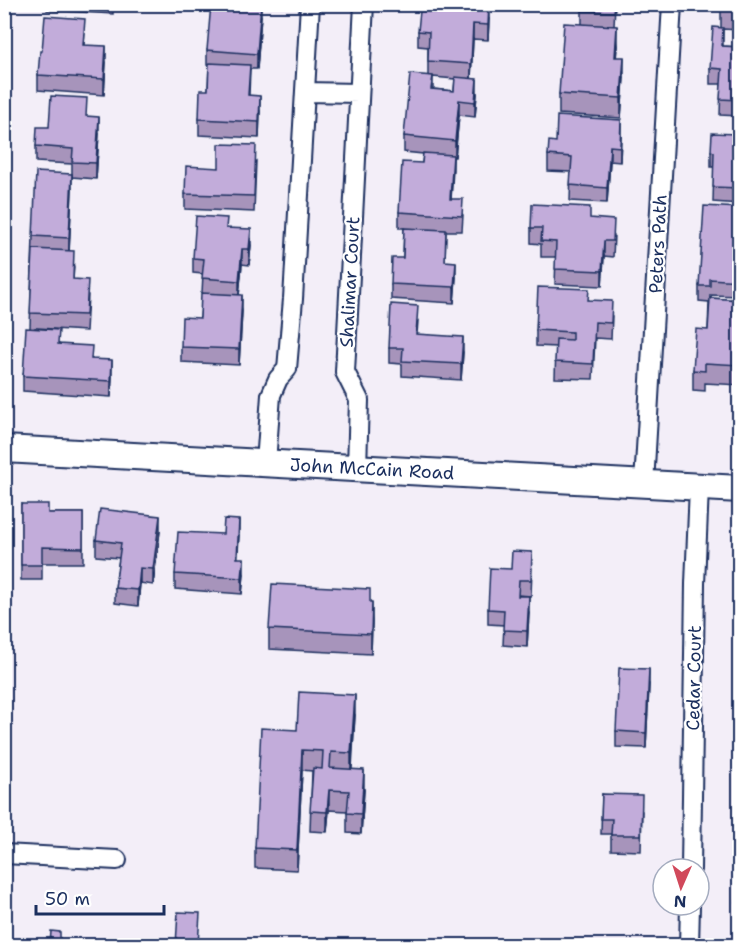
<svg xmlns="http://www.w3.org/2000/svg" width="744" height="950" font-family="'Shantell Sans',sans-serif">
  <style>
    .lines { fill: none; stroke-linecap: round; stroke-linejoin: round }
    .minor-casing { stroke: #1b2f5e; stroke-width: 22 }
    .secondary-casing { stroke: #1b2f5e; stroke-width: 30 }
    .minor { stroke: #fff; stroke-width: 18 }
    .secondary { stroke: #fff; stroke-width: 26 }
    .wall { fill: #a794bb; stroke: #1b2f5e; stroke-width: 1.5; fill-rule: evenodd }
    .shaded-wall { fill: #887899; stroke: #1b2f5e; stroke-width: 1.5 }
    .building { fill: #c2acda; stroke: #1b2f5e; stroke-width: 1.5 }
    .labels { text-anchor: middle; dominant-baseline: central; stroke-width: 4.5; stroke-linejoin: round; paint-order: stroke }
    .street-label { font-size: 18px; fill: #1b2f5e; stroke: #fff }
  </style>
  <rect width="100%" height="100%" fill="#f3eef8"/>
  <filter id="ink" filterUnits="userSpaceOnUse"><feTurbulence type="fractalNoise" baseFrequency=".0167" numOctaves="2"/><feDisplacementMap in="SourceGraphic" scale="12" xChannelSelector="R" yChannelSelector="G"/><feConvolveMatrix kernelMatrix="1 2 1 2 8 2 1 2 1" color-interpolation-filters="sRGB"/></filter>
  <g filter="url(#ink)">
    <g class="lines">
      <defs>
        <path id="minor" d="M305 92 359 93
          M266 463 271 395 278 379 287 369 293 299 310 4
          M357 468 359 400 345 372 364 4
          M644 484 672 4
          M4 854 117 860
          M691 869 695 584 699 487
          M689 946 690 905"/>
        <path id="secondary" d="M4 449 740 489"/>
      </defs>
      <use href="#minor" class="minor-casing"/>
      <use href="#secondary" class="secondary-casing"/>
      <use href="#minor" class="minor"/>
      <use href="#secondary" class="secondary"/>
    </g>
    <path class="wall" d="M47 4H113V14L47 10Z
      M582 4H615L614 26 617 46 616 57 624 77 621 118 559 114V94L582 24Z
      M721 4H740V30L723 29V46L740 47V116L720 115 721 84H710V68L721 28Z
      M261 16 257 69H250L249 95 260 111 259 138 199 135V119L208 90 209 65H207V50Z
      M489 19 488 40 473 39 471 78 477 94 475 117 459 115 455 157H453L451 199 463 215 462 231H446L445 261 456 277 454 303 391 299V284L403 258 404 228H399V212L422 163 423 154 404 152V136L428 76V47L418 46V31ZM433 77 455 79 454 91 433 89Z
      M85 34 84 45 106 62 104 95 38 90V75L42 51Z
      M87 116 99 133 96 179 72 177V164L36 162V146L49 127Z
      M740 122V204L713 202 714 167H711V151L736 134Z
      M621 135 620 162 610 161 607 203 570 201 571 172 548 171V155L556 142Z
      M256 161 254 212 185 209V194L219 168Z
      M72 189 69 251 74 267 73 279 88 295 86 331 36 328 59 344 92 359 112 376 111 397 23 391V376L30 328 33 236Z
      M740 208V241H736H740V296L710 295V298L740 300V385L705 383V391L693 390V370L708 330 709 302 699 301V286Z
      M590 219 614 235 613 257 604 256 602 286 555 284 556 257H541V244L531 243V228Z
      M227 228 251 245 249 265 242 264 239 295 242 311 239 365 181 362V347L200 318 202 293 203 274 193 273V258Z
      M589 300 612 316 611 339 595 338 593 379 555 378 556 347 536 346V330Z
      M418 321 417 334 463 352 461 380 402 376V364L389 363V348Z
      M21 504 48 513H83V563H42V580H21Z
      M160 531 153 585 140 583 138 606 115 603V588L119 558 96 556V540Z
      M223 534 239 535 237 558 244 574 242 594 175 589V574Z
      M532 568 531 596 519 595 529 612 527 647 503 645 504 625 488 624V609L511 569Z
      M370 602 372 622 371 654 269 649V629Z
      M649 685 646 748 616 747V731Z
      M355 715 352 769 364 790 361 834 347 833V811L329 810 327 832 310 831 312 771 302 770 297 870 255 868V848L297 730Z
      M602 794 642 811 641 851 611 850V834H601Z
      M740 866V935H736V919Z"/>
    <path class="shaded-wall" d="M261 4V16L257 69V54Z
      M489 4V19L488 40V25Z
      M473 24V39L471 79V64Z
      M617 26V46L615 77V57Z
      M106 46V62L104 95V79Z
      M624 57V77L621 118V98Z
      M477 79V94L475 117V102Z
      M260 96V111L259 138V122Z
      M459 100V115L455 157V141Z
      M99 117V133L96 179V163Z
      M621 120V135L620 162V147Z
      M610 146V161L607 203V188Z
      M453 155V170L450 214V199Z
      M72 174V189L69 254V238Z
      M251 229V245L249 265V249Z
      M604 241V256L602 286V271Z
      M242 249V264L239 296V281Z
      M456 262V277L454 303V287Z
      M242 295V311L239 365V349Z
      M463 337V352L461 380V364Z
      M112 360V376L111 397V381Z
      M160 516V531L153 585V569Z
      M239 520V535L237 573V558Z
      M244 558V574L242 594V578Z
      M140 568V583L138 606V590Z
      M529 596V612L527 647V631Z
      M372 602V622L371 654V634Z
      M649 669V685L646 748V733Z
      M355 695V715L351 773V753Z
      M302 750V770L297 870V850Z
      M364 770V790L361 834V814Z
      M329 790V810L327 832V812Z"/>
    <path class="building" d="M211 4H261L257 54 207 50Z
      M441 4H489L488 25 473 24 471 64 428 61 429 32 418 31 420 11 440 12Z
      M582 4H615L614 12 582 11Z
      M721 4H740V10L721 9Z
      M45 16 85 19 83 45 106 46 104 79 38 75 40 51H42Z
      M564 23 617 26 615 57H624L621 98 559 94Z
      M713 27 723 28 722 46 740 47V100L720 99 722 69 710 68Z
      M209 63 250 65 248 95 260 96 259 122 199 119 200 90H208Z
      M410 74 433 76 431 89 454 91 455 77 477 79 475 102 459 100 455 141 404 136Z
      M51 96 87 98 86 116 99 117 96 163 72 162 73 149 36 146 37 127H49Z
      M557 116 621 120 620 147 610 146 607 188 570 185 572 157 548 155 549 141 556 142Z
      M737 122H740V188L713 187 714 152 711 151 712 133 736 134Z
      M219 144 256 145 254 196 185 194 186 166 219 168Z
      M423 153 453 155 450 199H463L462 216 399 212 402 162 422 163Z
      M36 172 72 174 69 238 33 236Z
      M532 204 590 207V218L614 220 613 241H604L602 271 555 269 556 242 541 241 542 228H531Z
      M704 206 740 208V225H736L735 241H740V281L710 279V286H699Z
      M196 216 227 218 226 228 251 229 249 249H242L239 281 202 278 204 259 193 258Z
      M404 228 446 230 445 261 456 262 454 287 391 284 392 258H403Z
      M33 249 74 251 73 279 88 280 86 315 30 313Z
      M538 287 589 289 588 300 612 301 611 323 595 322 593 364 555 362 556 339 572 340V332L536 330Z
      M201 293 242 295 239 349 181 347 182 317 200 318Z
      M710 298 740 300V365L705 363V371L693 370 696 329 708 330Z
      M391 304 418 306 416 334 463 337 461 364 402 361 403 348H389Z
      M26 328 59 330 58 344 92 346 91 359 112 360 111 381 23 376Z
      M21 504H48V513H83V548L42 547V565H21Z
      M100 509 160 516 153 569 140 568 138 590 115 588 121 543 96 540Z
      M224 519 239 520 237 558H244L242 578 175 574 178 532 223 534Z
      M512 551 532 552 531 580H519L518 596H529L527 631 503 630 504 610 488 609 490 568 511 569Z
      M272 584 370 589V602H372L371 634 269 629Z
      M619 668 649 669 646 733 616 731Z
      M299 692 355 695 351 753 331 752 330 768 364 770 361 814 347 813 349 791 329 790 327 812 310 811 313 768 322 769 323 751 302 750 297 850 255 848 261 728 297 730Z
      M602 794 642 795 641 835H611L612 819H601Z
      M738 866H740V919H736Z
      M178 912 200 913 198 945H176Z
      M51 931 60 932V945H50Z"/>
  </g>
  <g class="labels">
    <g class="street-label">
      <text transform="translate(658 244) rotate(-87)">Peters Path</text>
      <text transform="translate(350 282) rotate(-87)">Shalimar Court</text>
      <text transform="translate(372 469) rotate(3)">John McCain Road</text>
      <text transform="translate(694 678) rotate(-89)">Cedar Court</text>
    </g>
  </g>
  <rect width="744" height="950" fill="none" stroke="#fff" stroke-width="24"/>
  <rect x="12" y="12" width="720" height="926" fill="none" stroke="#1b2f5e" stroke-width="2" filter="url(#ink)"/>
  <g transform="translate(681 887) rotate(183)"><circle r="28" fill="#ffffff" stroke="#a4acbf" stroke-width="1.5"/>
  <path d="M0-4.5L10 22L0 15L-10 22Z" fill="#d1495b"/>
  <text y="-9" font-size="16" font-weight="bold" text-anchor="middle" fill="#1b2f5e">N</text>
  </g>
  <path d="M36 905v9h128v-9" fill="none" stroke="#1b2f5e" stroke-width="3"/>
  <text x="45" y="905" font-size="18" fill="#1b2f5e" stroke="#ffffff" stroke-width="4.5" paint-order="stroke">50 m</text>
</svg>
